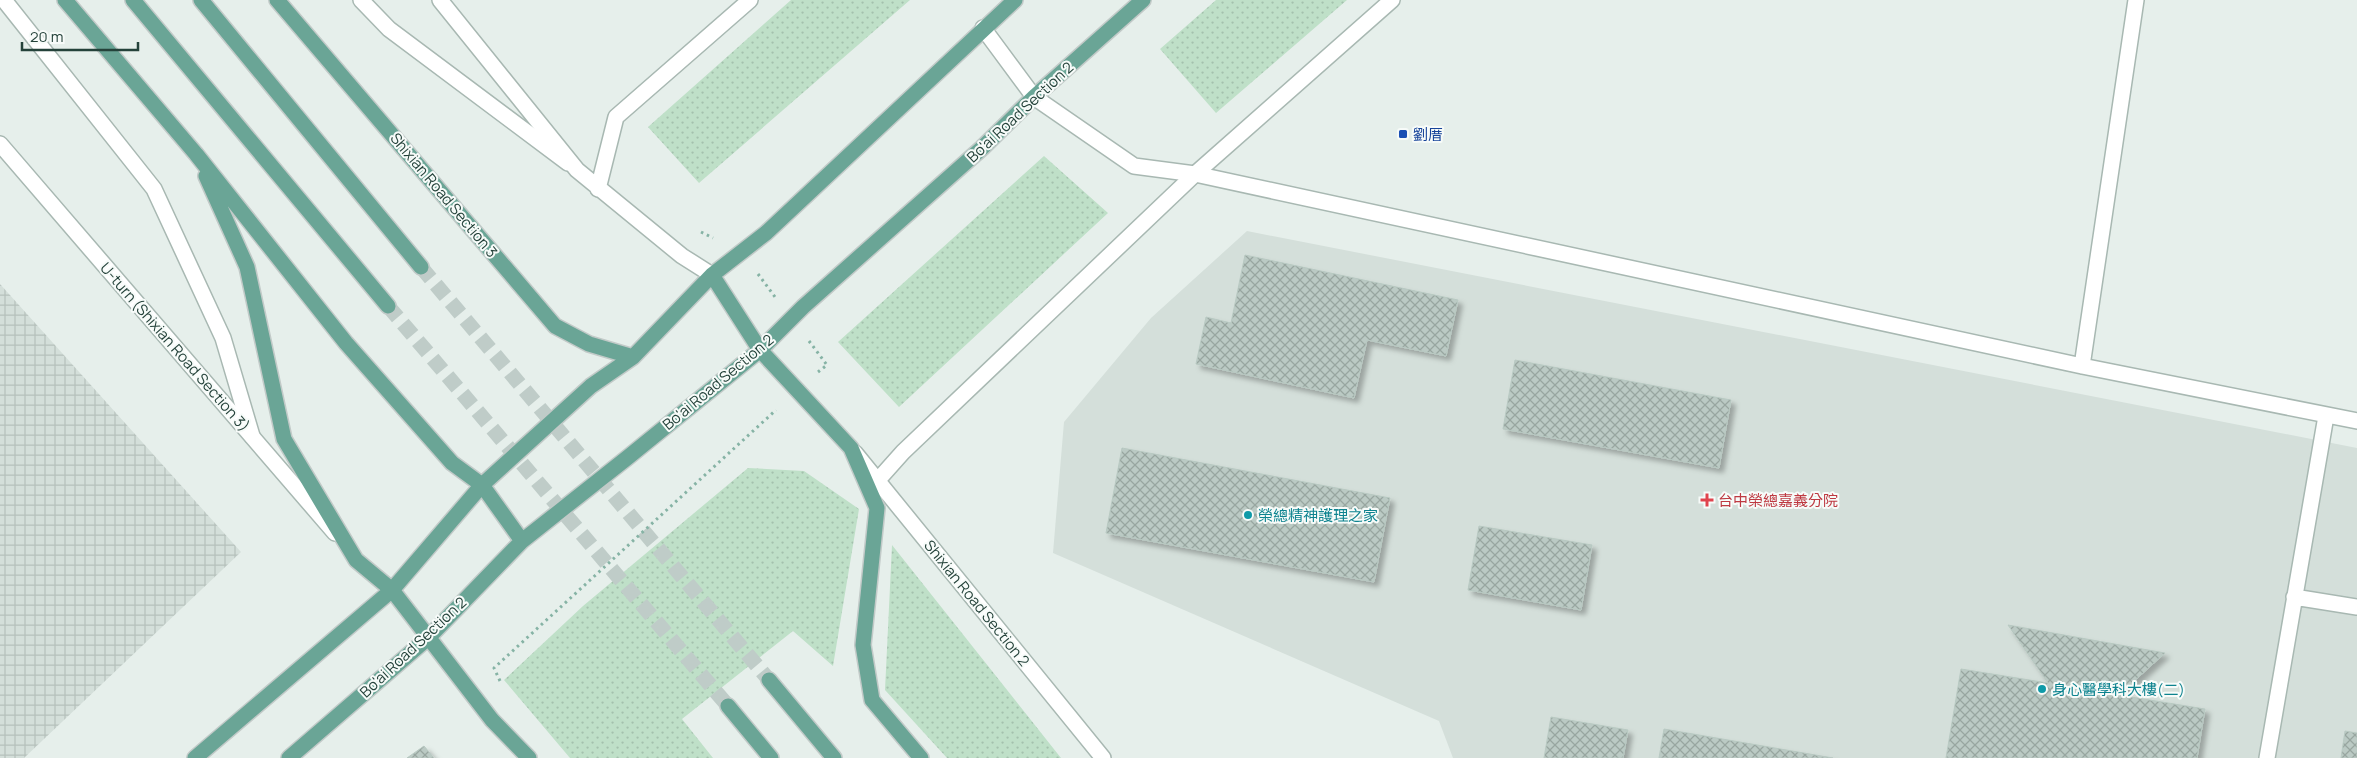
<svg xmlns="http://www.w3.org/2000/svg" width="2357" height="758" font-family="Manrope,'Noto Sans TC',sans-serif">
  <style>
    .built { fill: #d4dfda }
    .industrial { fill: url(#industrial-grid) }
    .grass { fill: url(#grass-dots) }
    .building { fill: url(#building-cross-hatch); stroke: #b8c9c2; filter: url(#shadow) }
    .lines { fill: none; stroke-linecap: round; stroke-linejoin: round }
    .primary-tunnel { stroke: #bfccc8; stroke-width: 15; stroke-dasharray: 15 8; stroke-linecap: butt }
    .lane-casing { stroke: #a8b8b2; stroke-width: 18 }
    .street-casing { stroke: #a8b8b2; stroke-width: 18 }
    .primary-casing { stroke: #c2cac8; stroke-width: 18 }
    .path { stroke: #86b3a5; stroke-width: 3; stroke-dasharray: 2.5 4; stroke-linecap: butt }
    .lane { stroke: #fff; stroke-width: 15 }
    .street { stroke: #fff; stroke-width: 15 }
    .primary { stroke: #6aa596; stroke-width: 15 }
    .transit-dot { fill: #1a4fb4; stroke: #f7fbf9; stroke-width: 2 }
    .health-dot { fill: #e0444e; stroke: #f7fbf9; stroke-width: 2 }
    .culture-dot { fill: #0f9aa8; stroke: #f7fbf9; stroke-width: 2 }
    .labels { text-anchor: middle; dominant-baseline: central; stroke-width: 4; stroke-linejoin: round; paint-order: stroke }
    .street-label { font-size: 15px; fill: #24423a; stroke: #f7fbf9 }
    .transit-label { font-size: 15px; fill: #164399; stroke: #f7fbf9; text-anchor: start }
    .health-label { font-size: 15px; fill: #be3a42; stroke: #f7fbf9; text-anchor: start }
    .culture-label { font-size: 15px; fill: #0d838f; stroke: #f7fbf9; text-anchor: start }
  </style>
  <defs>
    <pattern id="industrial-grid" width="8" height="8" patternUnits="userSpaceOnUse" patternTransform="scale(1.25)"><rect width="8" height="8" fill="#d4dfda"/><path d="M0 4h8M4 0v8" fill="none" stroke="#b6c1bc"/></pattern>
    <pattern id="grass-dots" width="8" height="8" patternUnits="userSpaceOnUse" patternTransform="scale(1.25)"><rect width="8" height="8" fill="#bfe0c8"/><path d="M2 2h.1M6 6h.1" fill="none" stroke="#a4c1ad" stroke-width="1.8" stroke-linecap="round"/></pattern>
    <pattern id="building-cross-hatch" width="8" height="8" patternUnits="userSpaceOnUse" patternTransform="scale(1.25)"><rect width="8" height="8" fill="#bbcac4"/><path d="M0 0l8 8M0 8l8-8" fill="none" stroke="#98a6a0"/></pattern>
    <filter id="shadow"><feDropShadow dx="4.5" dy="4.5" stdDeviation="2.5" flood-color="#0004"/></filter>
  </defs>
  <rect width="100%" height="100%" fill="#e6efeb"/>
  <path class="built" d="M1247 231 2357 448V758H1453L1439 721 1053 553 1064 422 1151 318Z"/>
  <path class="industrial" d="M0 284 241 552 24 758H0Z"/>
  <path class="grass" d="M791 0H910L699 183 648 127Z
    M1216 0H1347L1216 113 1160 49Z
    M1044 156 1108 213 899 407 838 342Z
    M748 468 804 471 859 509 833 666 793 631 682 719 713 758H570L504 680 583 606Z
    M892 545 1061 758H947L885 690Z"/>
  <path class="building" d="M1245 255 1458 300 1446 356 1367 340 1354 398 1196 364 1206 317 1231 323Z
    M1515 360 1731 400 1719 468 1503 429Z
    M1122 448 1390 498 1374 582 1106 533Z
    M1479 526 1592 545 1581 610 1468 590Z
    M2008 625 2165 653 2119 695 2205 709 2197 758H1946L1961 669 2048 683Z
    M1551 717 1628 730 1623 758H1544Z
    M1664 729 1833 758H1659Z
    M2345 731 2357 733V758H2341Z
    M424 746 434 758H407Z"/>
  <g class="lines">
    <path class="primary-tunnel" d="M421 267 769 680
      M388 306 728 706"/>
    <defs>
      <path id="lane" d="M4 0 154 189 223 338 252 436
        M361 0 389 29 568 163
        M983 28 1034 97 1134 166 1195 174 2082 366 2357 421
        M2082 366 2136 0
        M2294 597 2357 607
        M2267 758 2326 416"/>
      <path id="street" d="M440 0 577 170 682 256 712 275
        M0 144 335 533
        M598 189 616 117 750 0
        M855 453 1103 758
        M878 480 903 452 1195 174 1392 0"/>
      <path id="primary" d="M65 0 196 154 346 343 452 463 482 485 522 541
        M133 0 388 306
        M201 0 421 267
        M277 0 555 326 589 344 633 357
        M206 176 247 267 284 439 356 560 392 590 492 720 529 758
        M712 275 760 350 851 448 877 508 863 645 872 700 921 758
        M769 680 834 758
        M728 706 771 758
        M195 758 392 590 482 485 591 386 633 357 712 275 766 233 1015 0
        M289 758 429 637 522 541 627 458 760 350 803 307 982 148 1034 97 1143 0"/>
    </defs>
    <use href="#lane" class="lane-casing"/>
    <use href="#street" class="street-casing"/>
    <use href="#primary" class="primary-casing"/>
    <path class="path" d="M701 232 713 238
      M758 274 775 297
      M809 341 827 365 818 372
      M500 681 494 668 776 410"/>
    <use href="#lane" class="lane"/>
    <use href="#street" class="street"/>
    <use href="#primary" class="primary"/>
  </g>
  <rect class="transit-dot" x="1398" y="129" width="10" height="10" rx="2.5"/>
  <path class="health-dot" d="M1704.5 492.5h5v5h5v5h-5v5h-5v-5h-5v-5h5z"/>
  <g class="culture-dot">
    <circle cx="1248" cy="515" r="5"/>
    <circle cx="2042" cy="689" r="5"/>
  </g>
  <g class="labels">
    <g class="street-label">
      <text transform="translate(1020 112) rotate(-43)">Bo'ai Road Section 2</text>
      <text transform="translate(444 195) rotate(50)">Shixian Road Section 3</text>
      <text transform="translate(175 347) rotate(49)">U-turn (Shixian Road Section 3)</text>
      <text transform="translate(718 382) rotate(-40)">Bo'ai Road Section 2</text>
      <text transform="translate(977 603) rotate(51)">Shixian Road Section 2</text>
      <text transform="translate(413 647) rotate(-43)">Bo'ai Road Section 2</text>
    </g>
    <g class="transit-label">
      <text x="1413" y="134">劉厝</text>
    </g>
    <g class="health-label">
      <text x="1718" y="500">台中榮總嘉義分院</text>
    </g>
    <g class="culture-label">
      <text x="1258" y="515">榮總精神護理之家</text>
      <text x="2052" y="689">身心醫學科大樓(二)</text>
    </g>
  </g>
  <path d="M22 42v8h116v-8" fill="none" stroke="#24423a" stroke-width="2.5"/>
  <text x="30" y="42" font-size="15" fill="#24423a" stroke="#f7fbf9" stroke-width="4" paint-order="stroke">20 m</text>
</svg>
